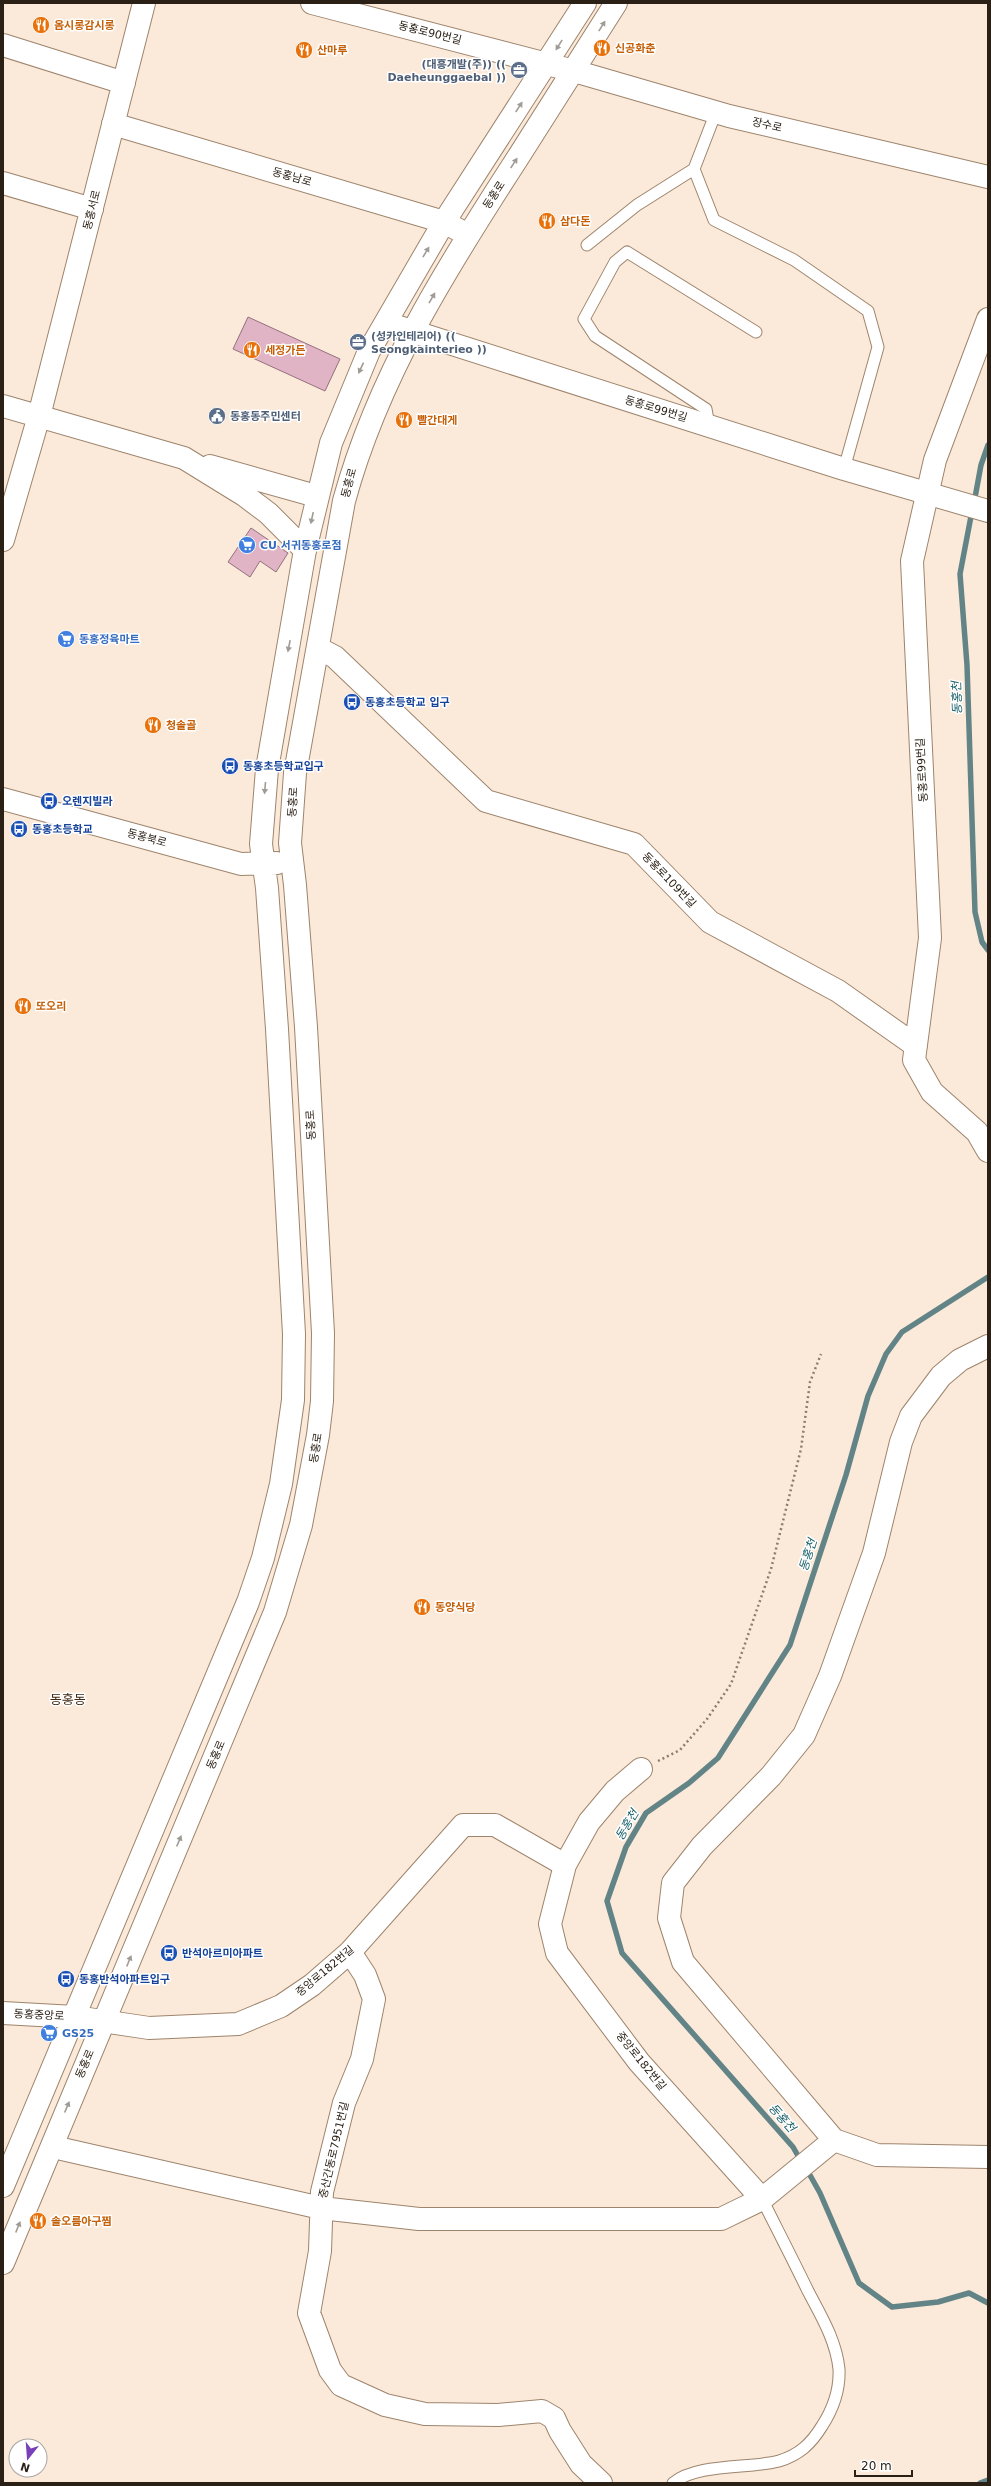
<svg xmlns="http://www.w3.org/2000/svg" width="991" height="2486" font-family="'DejaVu Sans','Noto Sans KR',sans-serif">
  <style>
    .lines { fill: none; stroke-linecap: round; stroke-linejoin: round }
    .stream { stroke: #638487; stroke-width: 5.5 }
    .building { fill: #e0b4c5; stroke: #93707e }
    .lane-casing { stroke: #9e846c; stroke-width: 13 }
    .street-casing { stroke: #9e846c; stroke-width: 24 }
    .secondary-casing { stroke: #9e846c; stroke-width: 24 }
    .path { stroke: #8b7e71; stroke-width: 2.5; stroke-dasharray: 2 3; stroke-linecap: butt }
    .lane { stroke: #fff; stroke-width: 11 }
    .street { stroke: #fff; stroke-width: 22 }
    .secondary { stroke: #fff; stroke-width: 22 }
    .oneway { fill: #9f9b96 }
    .labels { text-anchor: middle; dominant-baseline: central; stroke-width: 3; stroke-linejoin: round; paint-order: stroke }
    .food-label { font-size: 11px; font-weight: bold; fill: #c56008; stroke: #fff; text-anchor: start }
    .street-label { font-size: 11px; fill: #2a2016; stroke: #fff }
    .service-label { font-size: 11px; font-weight: bold; fill: #4e5e75; stroke: #fff; text-anchor: start }
    .shop-label { font-size: 11px; font-weight: bold; fill: #366cbe; stroke: #fff; text-anchor: start }
    .transit-label { font-size: 11px; font-weight: bold; fill: #164399; stroke: #fff; text-anchor: start }
    .water-label { font-size: 12px; font-style: italic; fill: #19606a; stroke: #fff }
    .quarter-label { font-size: 13px; fill: #3f2913; stroke: #fff }
  </style>
  <rect width="100%" height="100%" fill="#fbeada"/>
  <g class="lines">
    <path class="stream" d="M974 503 981 465 988 445
      M972 511 960 574 967 665 975 912 982 942 988 950
      M801 2161 793 2147 622 1953 607 1901 626 1847 646 1813 689 1783 718 1758 790 1645 846 1475 868 1396 886 1354 902 1332 988 1277
      M806 2168 820 2193 859 2283 892 2307 938 2302 969 2293 988 2303
      M980 2483 988 2480"/>
  </g>
  <path class="building" d="M248 317 340 359 325 391 233 349Z
    M251 528 288 553 276 572 260 561 250 577 228 562Z"/>
  <g class="lines">
    <defs>
      <path id="lane" d="M716 112 694 169 714 220 794 260 868 311 878 347 844 469
        M587 245 637 205 694 169
        M709 426 706 409 595 336 584 319 615 262 627 252 756 332
        M673 2483C698 2463 749 2469 779 2461 799 2455 811 2444 822 2426 833 2409 840 2390 839 2369 836 2340 821 2316 808 2291 793 2260 777 2229 762 2199"/>
      <path id="street" d="M113 124 444 222 468 235
        M3 183 92 209
        M988 319 935 460 912 561 930 938 914 1060 932 1092 977 1132 988 1151
        M3 406 184 458 244 495 268 513 305 550
        M210 466 316 496
        M318 648 335 657 486 801 634 844 710 922 838 991 916 1046
        M641 1769 615 1791 589 1822 565 1865 550 1924 557 1953 639 2062 762 2199 834 2140
        M350 1952 365 1975 374 1999 362 2059 344 2103 322 2192 320 2251 309 2313 330 2370 341 2385 385 2405 425 2414 498 2415 542 2411 554 2418 560 2431 581 2464 601 2483
        M75 2017 149 2028 238 2024 281 2006 312 1985 350 1952 463 1825H495L565 1865
        M834 2140 683 1962 669 1918 673 1883 702 1846 771 1776 804 1735 830 1676 874 1553 901 1442 911 1416 941 1376 960 1360 988 1346
        M834 2140 877 2155 988 2157
        M62 2149 321 2208 419 2219H721L762 2199"/>
      <path id="secondary" d="M312 3 574 71 729 116 988 177
        M3 45 124 83
        M399 327 844 469 988 511
        M3 540 39 416 144 3
        M3 799 241 864 277 863
        M3 2013 75 2017
        M3 2186 248 1602 263 1558 281 1484 293 1400 294 1334 277 1029 267 888 261 844 267 769 305 550 331 443 369 351 444 222 585 3
        M3 2263 275 1612 301 1525 318 1435 322 1401 323 1333 306 1027 295 885 290 843 295 773 344 501C378 376 447 267 517 159 550 107 583 55 616 3"/>
    </defs>
    <use href="#lane" class="lane-casing"/>
    <use href="#street" class="street-casing"/>
    <use href="#secondary" class="secondary-casing"/>
    <path class="path" d="M658 1761 680 1750 707 1719 731 1684 771 1569 801 1449 810 1382 821 1354"/>
    <use href="#lane" class="lane"/>
    <use href="#street" class="street"/>
    <use href="#secondary" class="secondary"/>
  </g>
  <defs><path id="oneway-solid" d="M-6-.8H1V-3.2L6.5 0L1 3.2V.8H-6Z"/></defs>
  <g class="oneway">
    <use href="#oneway-solid" transform="translate(602 26) rotate(-58)"/>
    <use href="#oneway-solid" transform="translate(559 45) rotate(122)"/>
    <use href="#oneway-solid" transform="translate(519 107) rotate(-57)"/>
    <use href="#oneway-solid" transform="translate(514 163) rotate(-57)"/>
    <use href="#oneway-solid" transform="translate(426 252) rotate(-59)"/>
    <use href="#oneway-solid" transform="translate(432 298) rotate(-60)"/>
    <use href="#oneway-solid" transform="translate(361 368) rotate(115)"/>
    <use href="#oneway-solid" transform="translate(312 518) rotate(102)"/>
    <use href="#oneway-solid" transform="translate(289 646) rotate(101)"/>
    <use href="#oneway-solid" transform="translate(265 788) rotate(95)"/>
    <use href="#oneway-solid" transform="translate(179 1841) rotate(-67)"/>
    <use href="#oneway-solid" transform="translate(129 1961) rotate(-68)"/>
    <use href="#oneway-solid" transform="translate(67 2107) rotate(-67)"/>
    <use href="#oneway-solid" transform="translate(18 2227) rotate(-68)"/>
  </g>
  <defs>
    <symbol id="restaurant-disc" viewBox="-11 -11 22 22"><circle r="9.5" fill="#e8710a" stroke="#fff"/><path d="M-5-6h1v4h1v-4h1v4h1v-4h1v5L-1.5 .5V6h-2V.5L-5-1ZM5-6V6H3V1.5H1.5Q1.5-4 5-6Z" fill="#fff"/></symbol>
    <symbol id="office-disc" viewBox="-11 -11 22 22"><circle r="9.5" fill="#5c6f8a" stroke="#fff"/><path d="M-6-3h4V-5.5h4V-3h4V5H-6ZM-1-4.5V-3h2v-1.5ZM-6 0V1H6V0Z" fill="#fff"/></symbol>
    <symbol id="civic-disc" viewBox="-11 -11 22 22"><circle r="9.5" fill="#5c6f8a" stroke="#fff"/><path d="M-.6-6.5H3V-4.5H.6V-3L4-1V1h2V6H-6V1h2V-1L-.6-3ZM-1.2 2.5V6h2.4V2.5Z" fill="#fff"/></symbol>
    <symbol id="supermarket-disc" viewBox="-11 -11 22 22"><circle r="9.5" fill="#3f7fe0" stroke="#fff"/><path d="M-6-5.5h2.5l.6 2H6L4.5 2H-2.5L-4.4-4H-6ZM-1.5 3.2a1.3 1.3 0 1 0 .1 0ZM3 3.2a1.3 1.3 0 1 0 .1 0Z" fill="#fff"/></symbol>
    <symbol id="bus-disc" viewBox="-11 -11 22 22"><circle r="9.5" fill="#1a4fb4" stroke="#fff"/><path d="M-5-6H5V4H4V6H2V4H-2V6H-4V4H-5ZM-3.5-4V0h7V-4ZM-3.5 1.2v1.5H-2V1.2ZM2 1.2v1.5H3.5V1.2Z" fill="#fff"/></symbol>
  </defs>
  <g fill-rule="evenodd">
    <use href="#restaurant-disc" x="31" y="15" width="20" height="20"/>
    <use href="#restaurant-disc" x="592" y="38" width="20" height="20"/>
    <use href="#restaurant-disc" x="294" y="40" width="20" height="20"/>
    <use href="#office-disc" x="509" y="60" width="20" height="20"/>
    <use href="#restaurant-disc" x="537" y="211" width="20" height="20"/>
    <use href="#office-disc" x="348" y="332" width="20" height="20"/>
    <use href="#restaurant-disc" x="242" y="340" width="20" height="20"/>
    <use href="#civic-disc" x="207" y="406" width="20" height="20"/>
    <use href="#restaurant-disc" x="394" y="410" width="20" height="20"/>
    <use href="#supermarket-disc" x="237" y="535" width="20" height="20"/>
    <use href="#supermarket-disc" x="56" y="629" width="20" height="20"/>
    <use href="#bus-disc" x="342" y="692" width="20" height="20"/>
    <use href="#restaurant-disc" x="143" y="715" width="20" height="20"/>
    <use href="#bus-disc" x="220" y="756" width="20" height="20"/>
    <use href="#bus-disc" x="39" y="791" width="20" height="20"/>
    <use href="#bus-disc" x="9" y="819" width="20" height="20"/>
    <use href="#restaurant-disc" x="13" y="996" width="20" height="20"/>
    <use href="#restaurant-disc" x="412" y="1597" width="20" height="20"/>
    <use href="#bus-disc" x="159" y="1943" width="20" height="20"/>
    <use href="#bus-disc" x="56" y="1969" width="20" height="20"/>
    <use href="#supermarket-disc" x="39" y="2023" width="20" height="20"/>
    <use href="#restaurant-disc" x="28" y="2211" width="20" height="20"/>
  </g>
  <g class="labels">
    <g class="food-label">
      <text x="54" y="25">옴시롱감시롱</text>
      <text x="615" y="48">신공화춘</text>
      <text x="317" y="50">산마루</text>
      <text x="560" y="221">삼다돈</text>
      <text x="265" y="350">세정가든</text>
      <text x="417" y="420">빨간대게</text>
      <text x="166" y="725">청솔골</text>
      <text x="36" y="1006">또오리</text>
      <text x="435" y="1607">동양식당</text>
      <text x="51" y="2221">솔오름아구찜</text>
    </g>
    <g class="street-label">
      <text transform="translate(430 33) rotate(14)">동홍로90번길</text>
      <text transform="translate(767 125) rotate(13)">장수로</text>
      <text transform="translate(292 177) rotate(16)">동홍남로</text>
      <text transform="translate(494 195) rotate(-57)">동홍로</text>
      <text transform="translate(92 210) rotate(-76)">동홍서로</text>
      <text transform="translate(656 409) rotate(17)">동홍로99번길</text>
      <text transform="translate(349 483) rotate(-75)">동홍로</text>
      <text transform="translate(922 770) rotate(-93)">동홍로99번길</text>
      <text transform="translate(293 802) rotate(-86)">동홍로</text>
      <text transform="translate(147 838) rotate(15)">동홍북로</text>
      <text transform="translate(669 880) rotate(46)">동홍로109번길</text>
      <text transform="translate(311 1125) rotate(-93)">동홍로</text>
      <text transform="translate(316 1448) rotate(-81)">동홍로</text>
      <text transform="translate(216 1755) rotate(-67)">동홍로</text>
      <text transform="translate(325 1971) rotate(-40)">중앙로182번길</text>
      <text transform="translate(39 2015) rotate(3)">동홍중앙로</text>
      <text transform="translate(641 2061) rotate(51)">중앙로182번길</text>
      <text transform="translate(85 2064) rotate(-67)">동홍로</text>
      <text transform="translate(334 2150) rotate(-77)">중산간동로7951번길</text>
    </g>
    <g class="service-label">
      <text x="506" y="64" text-anchor="end">(대흥개발(주)) ((<tspan x="506" dy="13">Daeheunggaebal ))</tspan></text>
      <text x="371" y="336">(성카인테리어) ((<tspan x="371" dy="13">Seongkainterieo ))</tspan></text>
      <text x="230" y="416">동홍동주민센터</text>
    </g>
    <g class="shop-label">
      <text x="260" y="545">CU 서귀동홍로점</text>
      <text x="79" y="639">동홍정육마트</text>
      <text x="62" y="2033">GS25</text>
    </g>
    <g class="transit-label">
      <text x="365" y="702">동홍초등학교 입구</text>
      <text x="243" y="766">동홍초등학교입구</text>
      <text x="62" y="801">오렌지빌라</text>
      <text x="32" y="829">동홍초등학교</text>
      <text x="182" y="1953">반석아르미아파트</text>
      <text x="79" y="1979">동홍반석아파트입구</text>
    </g>
    <g class="water-label">
      <text transform="translate(957 698) rotate(-92)">동홍천</text>
      <text transform="translate(808 1555) rotate(-72)">동홍천</text>
      <text transform="translate(627 1825) rotate(-59)">동홍천</text>
      <text transform="translate(782 2118) rotate(48)">동홍천</text>
    </g>
    <g class="quarter-label">
      <text x="68" y="1699">동홍동</text>
    </g>
  </g>
  <rect width="991" height="2486" fill="none" stroke="#2a2016" stroke-width="8"/>
  <g transform="translate(28 2458) rotate(197)"><circle r="19" fill="#ffffff" stroke="#aaa6a2"/>
  <path d="M0-3L7 15L0 10L-7 15Z" fill="#7a40b7"/>
  <text y="-6" font-size="11" font-weight="bold" text-anchor="middle" fill="#2a2016">N</text>
  </g>
  <path d="M855 2470v6h57v-6" fill="none" stroke="#2a2016" stroke-width="2"/>
  <text x="861" y="2470" font-size="12" fill="#2a2016" stroke="#ffffff" stroke-width="3" paint-order="stroke">20 m</text>
</svg>
